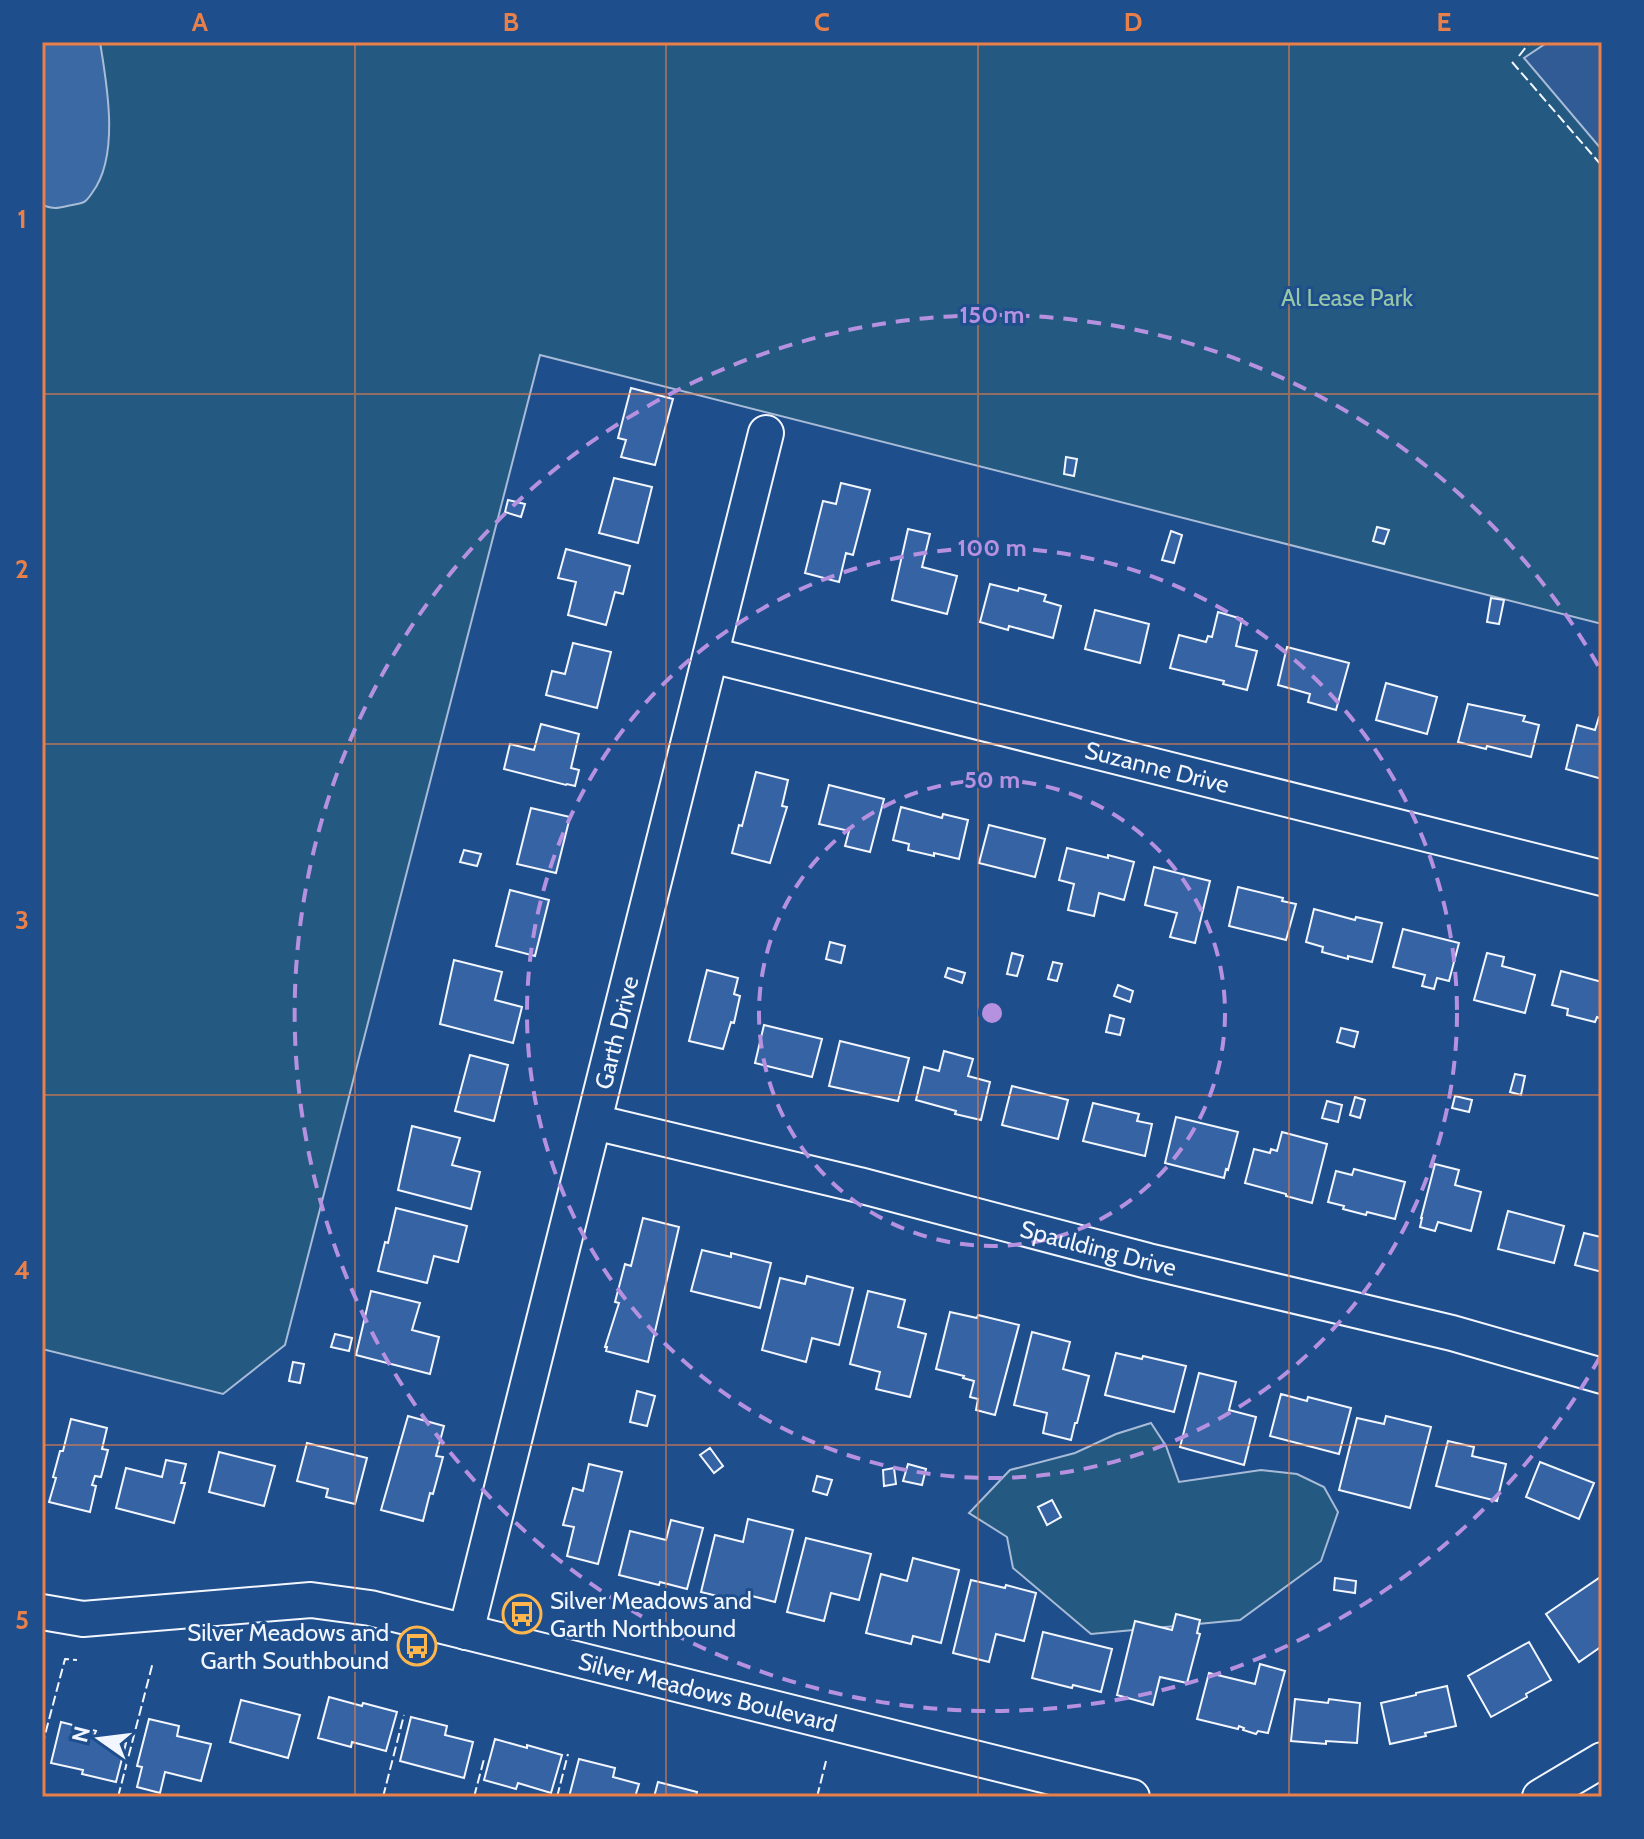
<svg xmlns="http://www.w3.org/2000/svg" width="1644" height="1839" font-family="Cabin,sans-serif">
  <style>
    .green { fill: #245a82; stroke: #a8bbd7; stroke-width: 2 }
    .parking { fill: #305b95; stroke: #a8bbd7; stroke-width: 2 }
    .water { fill: #3b69a3; stroke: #a8bbd7; stroke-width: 2 }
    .building { fill: #3563a3; stroke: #f2f6ff; stroke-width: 2 }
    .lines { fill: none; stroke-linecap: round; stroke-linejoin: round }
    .minor-casing { stroke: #f2f6ff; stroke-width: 38 }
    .minor { stroke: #1f4e8c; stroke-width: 34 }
    .fence { stroke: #f2f6ff; stroke-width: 2; stroke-dasharray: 10 4; stroke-linecap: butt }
    .grid { fill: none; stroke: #ea8049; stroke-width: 2; stroke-opacity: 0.55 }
    .ring { fill: none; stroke: #b691df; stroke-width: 4; stroke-dasharray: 14 10 }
    .labels { text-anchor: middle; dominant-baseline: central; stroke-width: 6; stroke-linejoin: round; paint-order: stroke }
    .park-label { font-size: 24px; fill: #97c8a6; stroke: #1f4e8c }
    .street-label { font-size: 24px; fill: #f2f6ff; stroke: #1f4e8c }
    .poi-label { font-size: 24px; fill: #f2f6ff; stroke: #1f4e8c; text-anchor: start }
    .centre { fill: #b691df; stroke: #1f4e8c; stroke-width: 4 }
    .ring-label { font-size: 24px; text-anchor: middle; font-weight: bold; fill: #b691df; stroke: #1f4e8c; stroke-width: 6; stroke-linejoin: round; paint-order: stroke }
    .neatline { fill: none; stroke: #ea8049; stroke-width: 3 }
    .grid-label { font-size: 26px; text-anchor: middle; font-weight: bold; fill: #ea8049 }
  </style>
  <rect width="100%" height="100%" fill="#1f4e8c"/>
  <path class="green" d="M42 42H1602V624L540 355 285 1345 223 1394 42 1349Z
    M1151 1423 1166 1446 1179 1482 1261 1470 1297 1474 1324 1487 1338 1512 1321 1561 1240 1620 1091 1634 1013 1568 1007 1537 969 1513 1010 1470 1075 1453 1116 1434Z"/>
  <path class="parking" d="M1548 42H1602V150L1524 58Z"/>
  <path class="water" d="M42 42H100C107 85 120 156 92 193 90 196 86 201 84 202 80 204 76 204 72 205 58 208 56 210 42 205Z"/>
  <path class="building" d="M631 388 673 399 655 465 621 457 626 440 618 438Z
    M1066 457 1077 459 1074 476 1064 474Z
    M614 478 652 487 638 543 599 533Z
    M841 483 870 490 853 555 846 553 839 582 805 573 823 501 836 504Z
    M508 500 525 504 521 517 505 512Z
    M1377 527 1389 530 1384 544 1373 541Z
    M908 529 930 534 922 567 957 576 947 614 892 600Z
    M1171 531 1182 535 1174 563 1162 560Z
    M566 549 630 566 623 594 615 592 606 625 568 615 576 582 558 578Z
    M990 584 1018 591 1019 588 1046 595 1044 601 1061 606 1053 638 1009 626 1008 630 980 622Z
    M1491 598 1504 600 1499 624 1487 622Z
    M1095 610 1149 624 1140 663 1085 649Z
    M1218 612 1242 619 1236 646 1257 651 1247 690 1223 684 1224 681 1170 668 1179 635 1206 642 1208 636 1212 637Z
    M573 643 611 652 597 708 546 695 552 671 565 674Z
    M1287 647 1349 663 1336 710 1308 702 1310 694 1278 685Z
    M1386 683 1437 697 1427 734 1376 720Z
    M1468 704 1525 716 1523 721 1539 725 1531 757 1487 746 1486 749 1458 742Z
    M1599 717 1602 718V779L1566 769 1577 725 1595 730Z
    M541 724 579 734 571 768 579 770 575 786 567 784 566 785 504 769 510 744 534 750Z
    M756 772 788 780 782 806 787 807 770 863 732 853 739 825 742 826Z
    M829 785 884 799 870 852 845 846 849 831 819 824Z
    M901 807 942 818 943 814 968 820 959 859 934 853V856L908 850 909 844 893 840Z
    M531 808 570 817 556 873 517 864Z
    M989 825 1045 839 1035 877 979 863Z
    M1067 848 1108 858V855L1134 862 1124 900 1099 893 1094 916 1068 910 1074 884 1059 880Z
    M464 850 481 854 477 866 460 862Z
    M1154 867 1210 881 1195 943 1170 937 1177 913 1145 905Z
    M1238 887 1283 898 1282 901 1296 904 1286 940 1229 926Z
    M510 890 549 900 535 956 496 946Z
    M1314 909 1355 920 1356 917 1382 923 1372 962 1348 956V959L1322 952 1323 947 1306 942Z
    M1403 929 1459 943 1449 981 1437 978 1434 989 1422 986 1425 975 1393 967Z
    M830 942 845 946 841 963 826 959Z
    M1012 953 1023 956 1017 976 1007 974Z
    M1487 953 1504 957 1502 966 1535 975 1525 1013 1474 1000Z
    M454 960 502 972 495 1000 522 1007 513 1043 440 1024Z
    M1053 962 1062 964 1057 981 1048 979Z
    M948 968 965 973 962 983 945 977Z
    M707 970 738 978 734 994 740 996 734 1023 731 1022 723 1049 689 1041Z
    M1561 971 1602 982V1019L1597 1017 1595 1022 1567 1015 1568 1009 1552 1005Z
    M1118 985 1133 991 1130 1002 1114 996Z
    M1110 1015 1124 1019 1120 1035 1106 1032Z
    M764 1025 822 1039 812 1077 755 1063Z
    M1341 1028 1358 1032 1354 1047 1337 1042Z
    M840 1041 909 1058 898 1101 829 1086Z
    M944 1051 973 1059 968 1076 990 1082 981 1120 955 1114 956 1111 916 1100 924 1067 939 1071Z
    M470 1055 508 1065 494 1121 455 1111Z
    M1515 1074 1525 1076 1521 1095 1510 1092Z
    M1012 1086 1068 1100 1058 1139 1002 1125Z
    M1455 1096 1472 1100 1469 1112 1452 1108Z
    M1355 1097 1365 1100 1360 1118 1350 1115Z
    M1327 1101 1342 1105 1338 1122 1322 1118Z
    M1093 1103 1139 1114 1137 1121 1152 1124 1145 1156 1083 1141Z
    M1176 1117 1238 1132 1228 1170 1226 1169 1224 1178 1165 1163Z
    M412 1126 460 1138 452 1165 480 1172 471 1209 398 1190Z
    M1282 1132 1327 1144 1312 1203 1286 1196V1194L1245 1183 1254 1149 1270 1153 1271 1149 1277 1151Z
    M1435 1164 1459 1170 1455 1185 1481 1192 1471 1231 1438 1222 1435 1231 1420 1227 1422 1218H1421Z
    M1354 1169 1405 1182 1395 1219 1367 1212 1366 1215 1343 1209 1344 1206 1328 1202 1336 1171 1352 1175Z
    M396 1208 467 1226 458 1262 434 1256 427 1283 378 1271 385 1242 388 1243Z
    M1508 1211 1564 1226 1554 1263 1498 1249Z
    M643 1218 679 1227 648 1362 606 1351 607 1347H605L619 1303 615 1302 625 1264 631 1266Z
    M1602 1232V1272L1575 1265 1584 1233 1601 1237Z
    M702 1250 731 1257V1253L771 1263 760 1308 691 1291Z
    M807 1276 853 1288 839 1345 812 1338 806 1362 762 1350 780 1278 805 1284Z
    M371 1291 420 1303 412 1330 439 1337 430 1374 356 1355Z
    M868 1291 905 1300 898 1327 926 1334 910 1397 876 1389 880 1372 850 1364Z
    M950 1312 977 1318 978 1315 1019 1325 995 1415 976 1410 978 1399 970 1397 974 1381 963 1378 964 1376 936 1369Z
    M1032 1332 1070 1342 1063 1369 1089 1376 1077 1423H1075L1071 1440 1043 1433 1047 1413 1014 1405Z
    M335 1334 352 1338 349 1351 331 1347Z
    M1116 1353 1142 1359 1143 1356 1186 1366 1174 1412 1105 1395Z
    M293 1362 304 1364 300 1383 289 1381Z
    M1199 1373 1236 1382 1229 1410 1256 1417 1244 1465 1180 1447Z
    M637 1391 655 1396 647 1426 630 1422Z
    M1281 1394 1307 1401 1308 1397 1351 1408 1339 1454 1270 1436Z
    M408 1416 444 1426 436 1456 443 1457 433 1494 430 1493 423 1521 381 1510Z
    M1386 1416 1431 1427 1410 1508 1339 1490 1357 1418 1384 1424Z
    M71 1419 107 1428 102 1449 108 1450 101 1477 95 1476 92 1485 96 1486 90 1512 49 1502 56 1478 53 1477 60 1451H63Z
    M1448 1441 1474 1447 1472 1456 1506 1464 1497 1501 1436 1486Z
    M307 1443 367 1458 355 1504 326 1497 328 1489 297 1481Z
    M710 1448 723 1466 714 1473 700 1455Z
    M219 1452 275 1466 264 1506 209 1492Z
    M166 1460 186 1464 181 1483H185L174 1523 116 1508 126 1468 162 1477Z
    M1540 1462 1594 1483 1579 1519 1526 1497Z
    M589 1464 622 1472 598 1564 567 1556 574 1527 563 1525 573 1488 583 1491Z
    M908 1464 926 1469 922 1485 903 1481Z
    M894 1468 896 1484 884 1486 883 1470Z
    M817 1476 832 1480 827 1495 813 1491Z
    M1052 1500 1061 1517 1047 1525 1038 1507Z
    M748 1519 793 1530 775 1602 748 1595 746 1603 701 1592 715 1535 743 1542Z
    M671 1520 703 1528 687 1589 660 1582 659 1585 619 1575 630 1531 666 1540Z
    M806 1538 871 1554 859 1600 831 1593 824 1621 787 1612Z
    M913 1558 959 1570 941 1643 913 1636 911 1644 866 1633 881 1574 907 1581Z
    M1602 1576V1646L1579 1662 1546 1614Z
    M1335 1578 1356 1581 1355 1593 1334 1590Z
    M971 1580 1005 1588 1006 1585 1036 1593 1024 1641 996 1634 989 1662 953 1653Z
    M1176 1614 1200 1620 1197 1633 1200 1634 1187 1683 1160 1677 1153 1705 1117 1695 1135 1621 1172 1630Z
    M1043 1632 1112 1649 1101 1692 1073 1685 1072 1688 1032 1678Z
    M1529 1642 1551 1680 1526 1694 1527 1697 1491 1717 1468 1676Z
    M1260 1664 1285 1671 1268 1733 1258 1731 1256 1734 1243 1730 1244 1728 1239 1726 1238 1729 1197 1719 1209 1673 1255 1684Z
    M1447 1686 1456 1726 1425 1733 1426 1736 1390 1744 1381 1703 1416 1695V1693Z
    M329 1697 362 1706 363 1703 397 1712 386 1751 352 1742 351 1747 318 1738Z
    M1295 1699 1328 1703 1329 1699 1360 1703 1357 1743 1326 1741V1744L1291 1741Z
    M241 1700 300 1715 288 1758 230 1742Z
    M411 1717 447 1726 445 1735 473 1742 464 1778 400 1761Z
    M149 1719 179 1726 177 1736 211 1744 201 1781 165 1772 160 1793 137 1787 142 1767 137 1766Z
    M61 1722 96 1731 94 1736 126 1743 116 1782 82 1774 83 1770 51 1763Z
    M495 1739 527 1748V1745L562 1755 551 1793 518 1783 516 1789 484 1780Z
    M579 1759 615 1768 613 1777 639 1784 635 1797H569Z
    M658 1782 697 1792 696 1796 699 1797H654Z"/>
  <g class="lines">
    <defs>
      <g id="minor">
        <path id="s1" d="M711 655 1602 878"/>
        <path id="s2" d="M594 1122 859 1185 1148 1261 1452 1333 1602 1376"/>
        <path id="s3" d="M42 1612 83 1619 311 1600 370 1608 1132 1797"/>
        <path id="s4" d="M466 1632 766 433"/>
        <path d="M1540 1797 1602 1760"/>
      </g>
    </defs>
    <use href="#minor" class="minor-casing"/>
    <use href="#minor" class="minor"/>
    <path class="fence" d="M1519 56 1530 42
      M1512 62 1602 166
      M42 1746 65 1659 77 1660
      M118 1797 153 1662
      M383 1797 404 1715
      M474 1797 484 1759
      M557 1797 568 1754
      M817 1797 826 1761"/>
  </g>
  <path class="grid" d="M355 42V1797M666 42V1797M978 42V1797M1289 42V1797M42 394H1602M42 744H1602M42 1095H1602M42 1445H1602"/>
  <g class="ring">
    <circle cx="992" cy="1013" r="233"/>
    <circle cx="992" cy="1013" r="465"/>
    <path d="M1600 1357A698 698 0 1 1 1600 669"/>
  </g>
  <defs>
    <symbol id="bus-ring" viewBox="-11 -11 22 22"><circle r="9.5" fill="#1f4e8c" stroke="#ffb74d" stroke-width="1.5"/><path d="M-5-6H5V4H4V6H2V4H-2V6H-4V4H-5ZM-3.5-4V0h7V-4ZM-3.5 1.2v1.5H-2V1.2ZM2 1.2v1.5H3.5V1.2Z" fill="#ffb74d"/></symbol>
  </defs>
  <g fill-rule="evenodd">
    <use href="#bus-ring" x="500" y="1592" width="44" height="44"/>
    <use href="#bus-ring" x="395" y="1624" width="44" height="44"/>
  </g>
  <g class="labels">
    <g class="park-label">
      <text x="1347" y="297">Al Lease Park</text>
    </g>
    <g class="street-label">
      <text stroke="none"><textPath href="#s1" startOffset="460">Suzanne Drive</textPath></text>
      <text stroke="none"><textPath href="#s4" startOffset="618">Garth Drive</textPath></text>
      <text stroke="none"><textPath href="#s2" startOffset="520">Spaulding Drive</textPath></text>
      <text stroke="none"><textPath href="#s3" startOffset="678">Silver Meadows Boulevard</textPath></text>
    </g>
    <g class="poi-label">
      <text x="550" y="1600">Silver Meadows and<tspan x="550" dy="28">Garth Northbound</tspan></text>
      <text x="389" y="1632" text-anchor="end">Silver Meadows and<tspan x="389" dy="28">Garth Southbound</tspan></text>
    </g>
  </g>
  <circle cx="992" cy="1013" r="12" class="centre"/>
  <g class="ring-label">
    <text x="992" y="323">150 m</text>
    <text x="992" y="556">100 m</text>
    <text x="992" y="788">50 m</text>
  </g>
  <rect width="1644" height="1839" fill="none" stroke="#1f4e8c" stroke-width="88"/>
  <g transform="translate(100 1739) rotate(284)" stroke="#1f4e8c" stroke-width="6" paint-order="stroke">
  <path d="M0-6L14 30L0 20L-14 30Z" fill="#f2f6ff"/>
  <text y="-12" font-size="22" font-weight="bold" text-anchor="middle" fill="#f2f6ff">N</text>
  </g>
  <rect x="44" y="44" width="1556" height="1751" class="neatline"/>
  <g class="grid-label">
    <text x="200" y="31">A</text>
    <text x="511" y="31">B</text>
    <text x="822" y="31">C</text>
    <text x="1133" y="31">D</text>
    <text x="1444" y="31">E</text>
    <text x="22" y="228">1</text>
    <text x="22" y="578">2</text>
    <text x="22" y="929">3</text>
    <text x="22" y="1279">4</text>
    <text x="22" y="1629">5</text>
  </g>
</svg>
